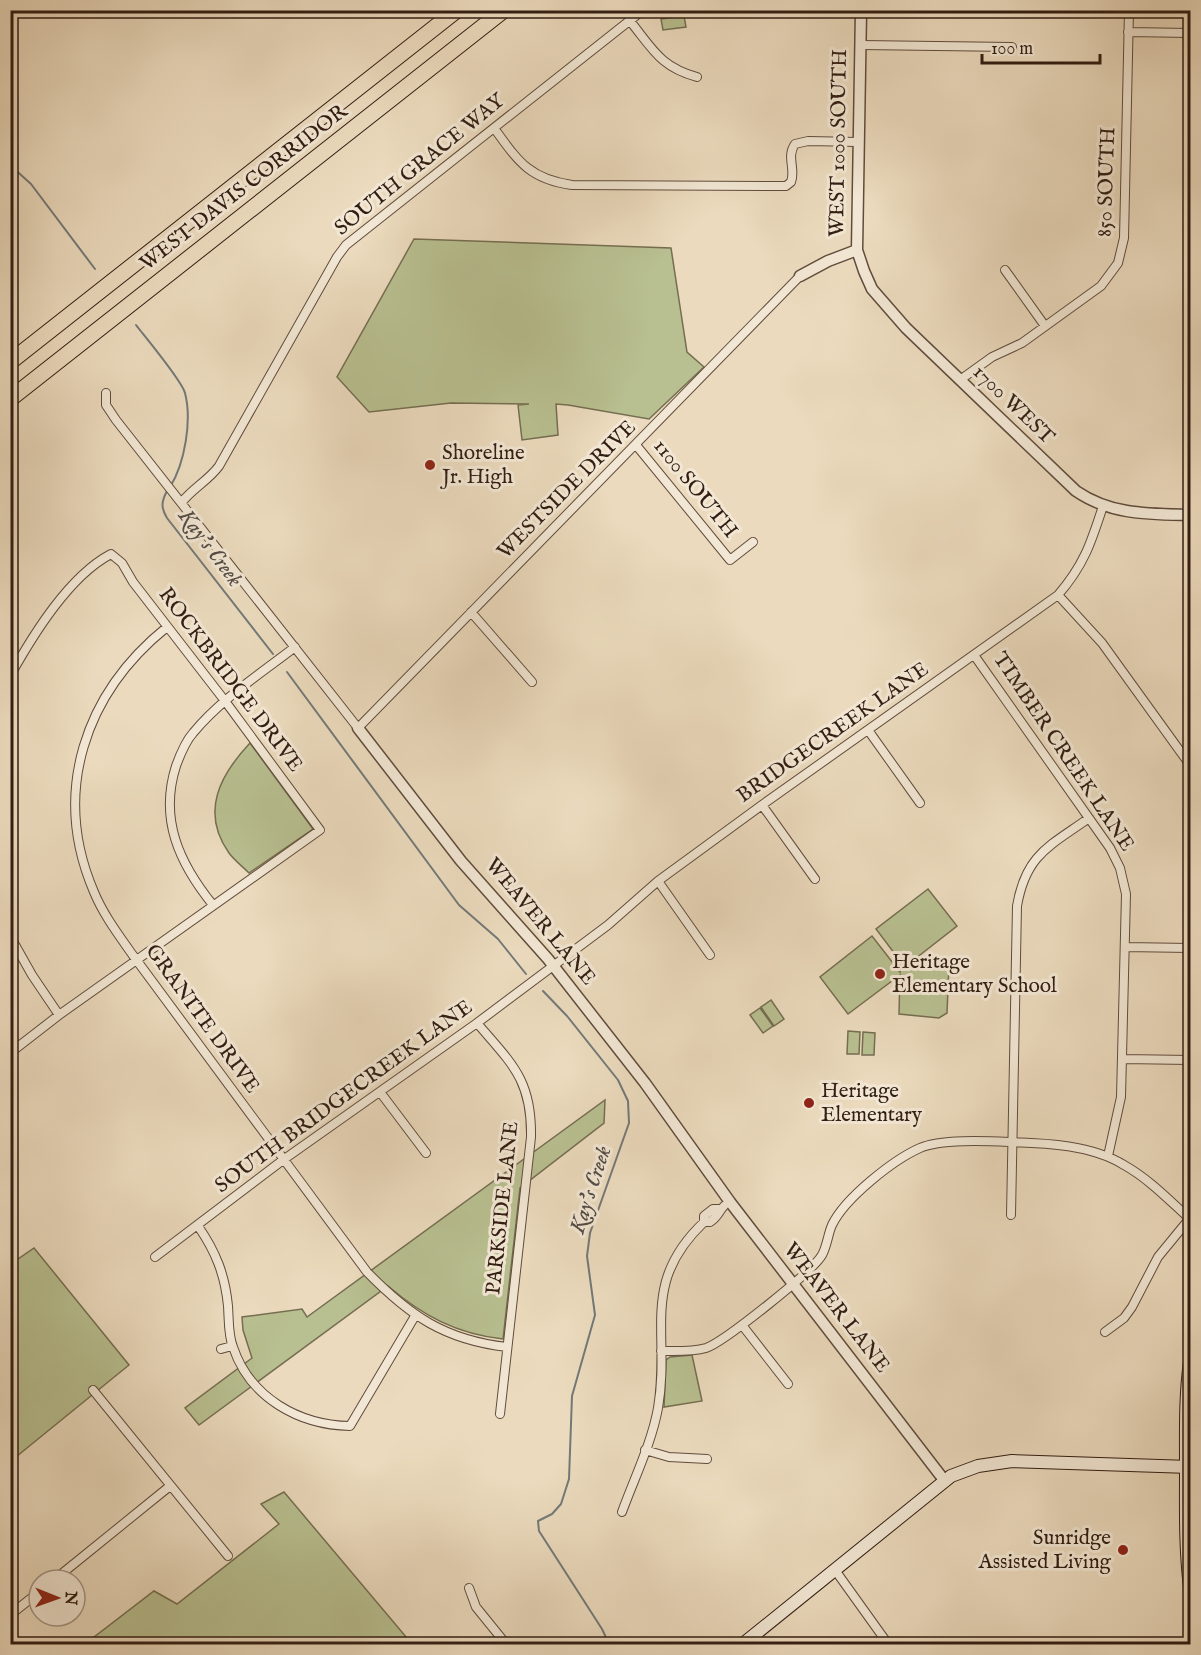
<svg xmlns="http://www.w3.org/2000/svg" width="1201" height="1655" font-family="'IM FELL English',serif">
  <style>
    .green { fill: #b8bf90; stroke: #756e51; stroke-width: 1.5 }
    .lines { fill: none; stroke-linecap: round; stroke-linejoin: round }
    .stream { stroke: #737978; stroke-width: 2 }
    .minor-casing { stroke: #604c3d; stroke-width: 10 }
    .tertiary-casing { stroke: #604c3d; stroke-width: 13 }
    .secondary-casing { stroke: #321d12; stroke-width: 14 }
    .motorway-casing { stroke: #321d12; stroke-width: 17 }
    .minor { stroke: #f2e7d4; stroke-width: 8 }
    .tertiary { stroke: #f2e7d4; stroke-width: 10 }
    .secondary { stroke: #f2e7d4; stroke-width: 12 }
    .motorway { stroke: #ebdabd; stroke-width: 15 }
    .poi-dot { fill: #8f2418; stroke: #f2e7d4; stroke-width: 2 }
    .labels { text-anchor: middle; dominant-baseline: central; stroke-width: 6; stroke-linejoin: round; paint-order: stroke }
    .street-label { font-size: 21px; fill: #321d12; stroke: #f2e7d4 }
    .poi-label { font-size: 21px; fill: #321d12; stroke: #f2e7d4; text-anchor: start }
    .water-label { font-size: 22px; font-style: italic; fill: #524b45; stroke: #f2e7d4 }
  </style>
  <rect width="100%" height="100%" fill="#ebdabd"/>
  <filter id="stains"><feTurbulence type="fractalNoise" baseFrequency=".00333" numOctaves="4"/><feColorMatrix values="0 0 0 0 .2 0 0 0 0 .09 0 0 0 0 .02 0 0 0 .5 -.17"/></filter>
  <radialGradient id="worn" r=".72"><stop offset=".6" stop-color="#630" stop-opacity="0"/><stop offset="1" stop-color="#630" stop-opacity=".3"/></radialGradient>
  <path class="green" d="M684 16 686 27 663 30 661 19Z
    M414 239 671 248 687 352 704 367 649 419 568 405 556 404 558 435 522 440 518 405 529 404 451 403 369 412 337 377Z
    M250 743 313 829 249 873C243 867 234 860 229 853 200 812 220 775 250 743Z
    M928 889 957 926 911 962 949 964 947 1013 939 1018 899 1014 900 975 848 1014 820 977 872 936 900 972 901 962 876 929Z
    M771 1000 784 1019 774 1026 761 1007Z
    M760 1008 773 1026 763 1033 750 1015Z
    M848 1031 860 1032 859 1054H847Z
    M863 1032 875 1033 874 1055H862Z
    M605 1100 604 1123 520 1188 503 1339C457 1334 423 1316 388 1286L199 1425 185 1408 252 1358 243 1330 242 1317 302 1309 307 1317Z
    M34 1248 129 1365 11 1461V1264Z
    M692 1355 702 1401 664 1407 666 1360 670 1357Z
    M284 1492 412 1644H85L154 1591 177 1604 279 1524 261 1504Z"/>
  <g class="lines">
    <path class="stream" d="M10 165 31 184 95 269
      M136 325C146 338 182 381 185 393 192 420 185 463 170 487
      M167 491C161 502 161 508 167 518L273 654
      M287 672 459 905 498 939 526 974
      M543 991 567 1016 618 1080 628 1101 629 1123 590 1233 587 1256 595 1315 572 1396 569 1479 561 1504 552 1514 538 1521 539 1531 602 1629 609 1644"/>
    <defs>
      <path id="minor" d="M630 21C652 48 660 67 697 77
        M1128 32 1190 33
        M861 45 1012 47
        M494 128C518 161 529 179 572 185L786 186 791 182C796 169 786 157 795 144L808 141 858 142
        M1005 270 1045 326
        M10 294H11
        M960 380 992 357 1022 343 1101 286 1118 263 1124 238 1129 10
        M106 393V405L116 420 358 728 800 276
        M636 445 730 560 753 542
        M182 502C193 488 209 480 219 466L337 257 346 245 643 10
        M1058 595 1102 643 1190 765
        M471 612 532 682
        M167 627C85 693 51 792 94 892 103 914 118 934 132 954L367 1272C410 1316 445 1340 507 1347
        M974 655 1110 848 1120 868 1126 894 1121 1097 1108 1156
        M10 676C33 635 69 576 111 554L122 563 133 582 225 701 320 830 59 1015 10 1053
        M868 730 920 803
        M762 805 815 879
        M658 881 710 955
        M213 905C179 863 159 819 176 766 180 755 185 742 193 733 221 699 260 674 295 647
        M10 936 32 975 59 1015
        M1125 947 1190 948
        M477 1023C512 1064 532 1080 531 1137L500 1414
        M1123 1059 1190 1060
        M380 1092 426 1153
        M1011 1215 1017 906C1026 854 1050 846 1089 818
        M704 1222H710C718 1217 719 1211 724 1206
        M198 1226C216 1252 225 1275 228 1306 229 1319 228 1335 233 1347 250 1398 299 1425 350 1426L415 1316
        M155 1257 283 1160 477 1023 608 925 658 881 762 805 1058 595C1084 565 1091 543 1103 506
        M742 1325 788 1384
        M1105 1332 1124 1318 1132 1307 1158 1257 1190 1218
        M221 1349 232 1346
        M661 1351C675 1351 692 1352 706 1348 724 1342 813 1271 822 1255 827 1246 828 1234 832 1225 845 1198 893 1160 920 1148 940 1139 986 1141 1010 1142 1046 1143 1092 1145 1124 1165 1149 1179 1169 1200 1190 1219
        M93 1390 228 1556
        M645 1450 669 1457 707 1459
        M622 1512C634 1479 652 1442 658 1408 671 1332 639 1284 704 1222V1216L713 1209H721
        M835 1570 888 1644
        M54 1580 170 1486
        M469 1588 476 1607 506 1644
        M10 1615 39 1592"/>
      <path id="tertiary" d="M861 10 857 250 864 271 872 289 906 328 1076 491C1111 515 1149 514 1190 515
        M800 276 828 261 857 250
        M358 728 461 861 548 959 645 1083 730 1202 944 1480"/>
      <path id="secondary" d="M1190 1362C1185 1397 1186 1432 1186 1468 1186 1508 1185 1547 1190 1587
        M743 1644 951 1476 978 1466 1012 1461 1190 1467"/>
      <path id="motorway" d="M10 362 457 10
        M10 399 504 10"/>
    </defs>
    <use href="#minor" class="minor-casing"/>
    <use href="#tertiary" class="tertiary-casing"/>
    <use href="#secondary" class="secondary-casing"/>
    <use href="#motorway" class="motorway-casing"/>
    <use href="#minor" class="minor"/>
    <use href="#tertiary" class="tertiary"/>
    <use href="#secondary" class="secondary"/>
    <use href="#motorway" class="motorway"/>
  </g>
  <g class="poi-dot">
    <circle cx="430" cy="465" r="6"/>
    <circle cx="880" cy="974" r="6"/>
    <circle cx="809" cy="1103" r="6"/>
    <circle cx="1123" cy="1550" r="6"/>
  </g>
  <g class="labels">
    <g class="street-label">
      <text transform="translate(839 143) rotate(-89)">WEST 1000 SOUTH</text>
      <text transform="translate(420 165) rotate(-39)">SOUTH GRACE WAY</text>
      <text transform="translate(1107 182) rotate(-88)">850 SOUTH</text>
      <text transform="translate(244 188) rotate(-38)">WEST DAVIS CORRIDOR</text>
      <text transform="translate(1013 405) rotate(44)">1700 WEST</text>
      <text transform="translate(695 489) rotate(51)">1100 SOUTH</text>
      <text transform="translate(567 490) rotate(-45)">WESTSIDE DRIVE</text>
      <text transform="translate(230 680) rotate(53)">ROCKBRIDGE DRIVE</text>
      <text transform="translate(833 733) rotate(-35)">BRIDGECREEK LANE</text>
      <text transform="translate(1063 752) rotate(56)">TIMBER CREEK LANE</text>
      <text transform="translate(540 922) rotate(50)">WEAVER LANE</text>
      <text transform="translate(202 1019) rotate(54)">GRANITE DRIVE</text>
      <text transform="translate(344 1097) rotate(-36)">SOUTH BRIDGECREEK LANE</text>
      <text transform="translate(503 1208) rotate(-84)">PARKSIDE LANE</text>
      <text transform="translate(836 1308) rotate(52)">WEAVER LANE</text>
    </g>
    <g class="poi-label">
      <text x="442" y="453">Shoreline<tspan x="442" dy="24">Jr. High</tspan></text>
      <text x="892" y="962">Heritage<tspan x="892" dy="24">Elementary School</tspan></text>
      <text x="821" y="1091">Heritage<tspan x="821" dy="24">Elementary</tspan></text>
      <text x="1111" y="1538" text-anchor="end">Sunridge<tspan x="1111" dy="24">Assisted Living</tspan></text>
    </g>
    <g class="water-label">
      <text transform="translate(210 548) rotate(53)">Kay's Creek</text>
      <text transform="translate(591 1190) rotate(-72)">Kay's Creek</text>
    </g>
  </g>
  <rect width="1201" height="1655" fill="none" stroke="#ebdabd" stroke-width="36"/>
  <rect x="12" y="12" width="1177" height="1631" fill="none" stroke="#321d12" stroke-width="3"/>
  <rect x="18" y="18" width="1165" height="1619" fill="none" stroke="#321d12" stroke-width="1.5"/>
  <g transform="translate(57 1598) rotate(91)"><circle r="28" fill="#f2e7d4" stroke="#a59686" stroke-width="1.5"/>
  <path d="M0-4.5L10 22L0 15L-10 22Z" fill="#8f2418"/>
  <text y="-9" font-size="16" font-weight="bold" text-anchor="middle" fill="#321d12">N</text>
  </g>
  <path d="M982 54v9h118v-9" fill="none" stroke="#321d12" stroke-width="3"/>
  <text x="991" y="54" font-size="18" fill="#321d12" stroke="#f2e7d4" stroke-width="4.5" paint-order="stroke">100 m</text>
  <rect width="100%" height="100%" filter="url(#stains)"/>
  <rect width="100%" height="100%" fill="url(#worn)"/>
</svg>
